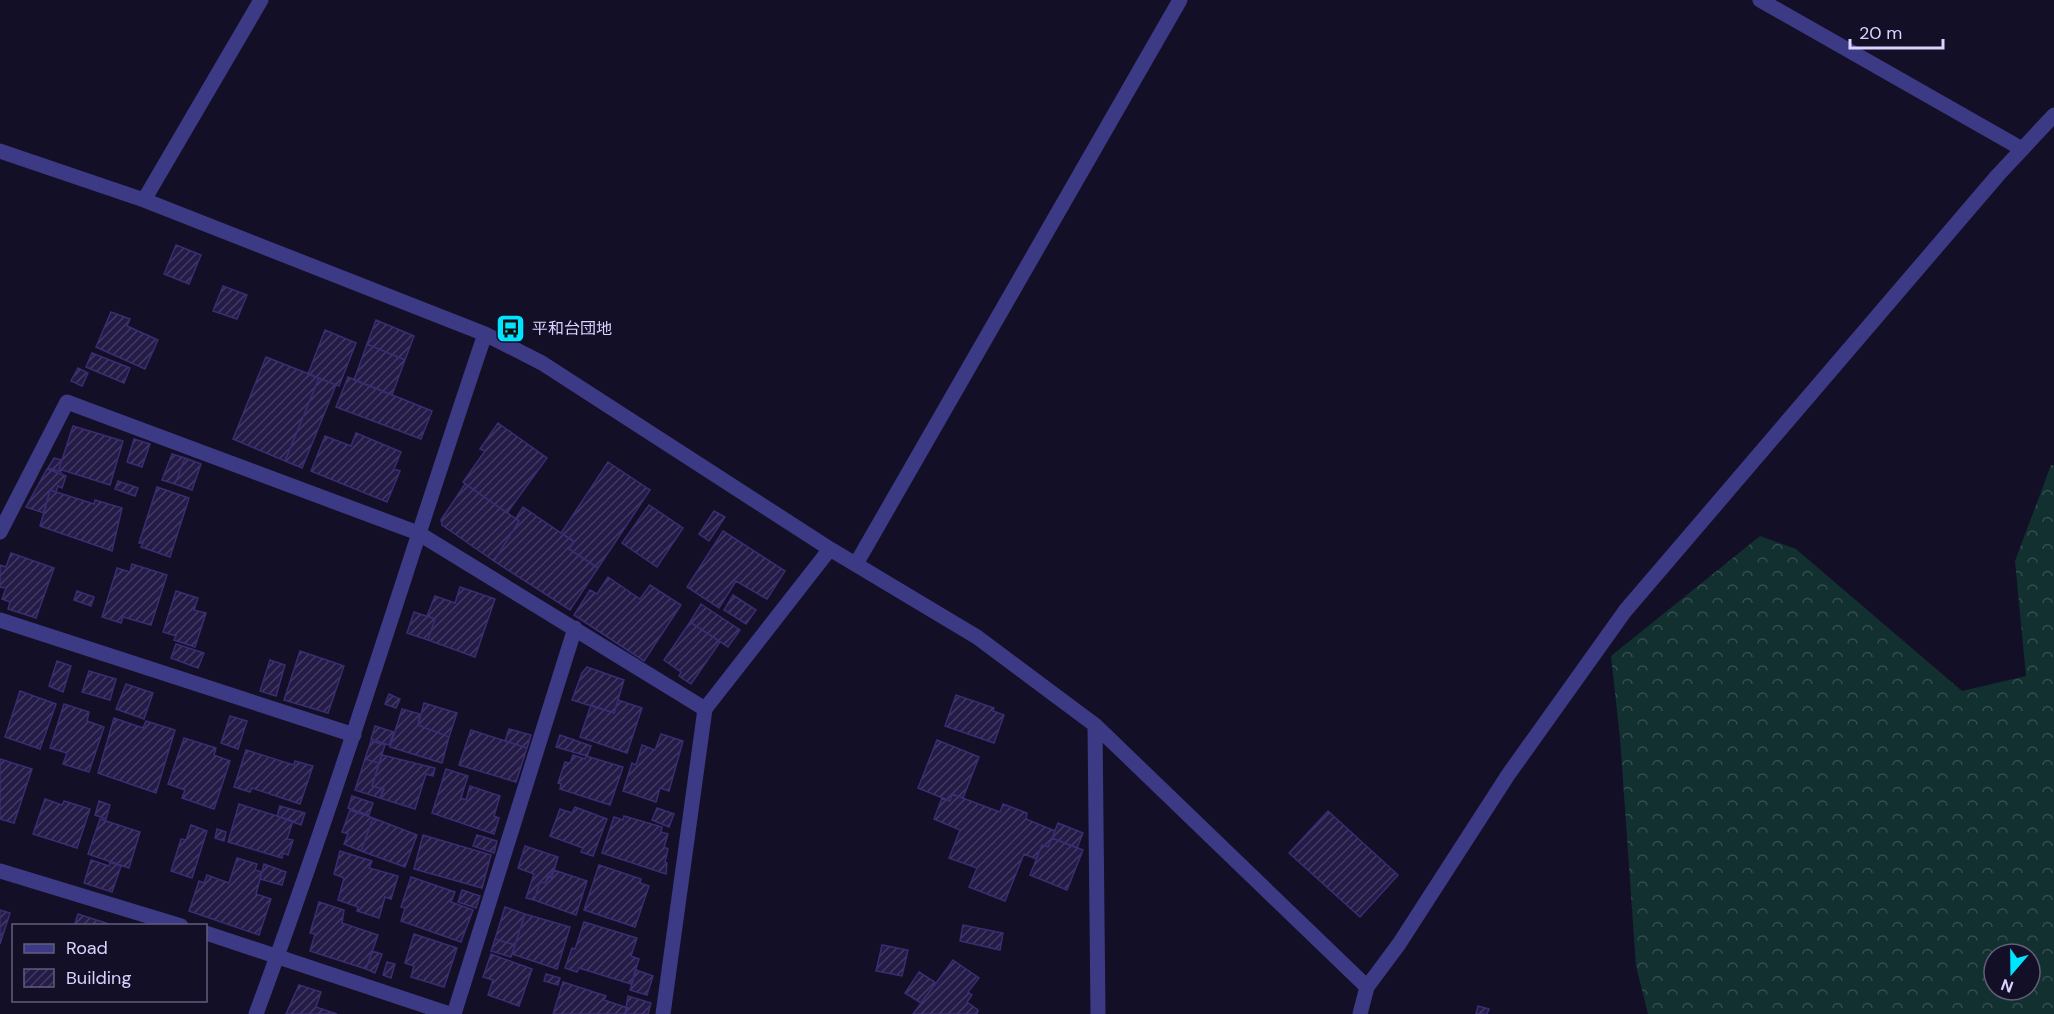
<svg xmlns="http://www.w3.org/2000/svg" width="2054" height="1014" font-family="'DM Sans','Noto Sans JP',sans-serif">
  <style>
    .forest { fill: url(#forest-crowns); fill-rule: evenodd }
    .building { fill: url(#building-hatch); stroke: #3b2d73; stroke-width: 1.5 }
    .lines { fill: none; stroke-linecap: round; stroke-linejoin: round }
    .minor { stroke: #3d3a85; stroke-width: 15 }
    .labels { text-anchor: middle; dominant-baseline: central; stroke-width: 5; stroke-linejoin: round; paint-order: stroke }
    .poi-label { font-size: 16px; fill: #d9d4ff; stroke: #130f26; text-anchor: start }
  </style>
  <defs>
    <pattern id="forest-crowns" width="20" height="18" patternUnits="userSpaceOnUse" patternTransform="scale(1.5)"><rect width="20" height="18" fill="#12302f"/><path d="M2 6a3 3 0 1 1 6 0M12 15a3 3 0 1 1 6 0" fill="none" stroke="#344d4e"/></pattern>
    <pattern id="building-hatch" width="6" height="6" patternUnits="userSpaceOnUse" patternTransform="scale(1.5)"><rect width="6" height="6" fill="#241b47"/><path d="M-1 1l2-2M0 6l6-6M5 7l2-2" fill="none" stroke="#433b63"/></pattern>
  </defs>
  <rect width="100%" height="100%" fill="#130f26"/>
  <path class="forest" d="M2051 465H2054V1014H1648L1636 966 1620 738 1611 656 1760 536 1796 549 1962 691 2026 676 2015 561ZM1994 954H2030V990H1994Z"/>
  <path class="building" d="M176 245 201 255 189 284 164 274Z
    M223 286 247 295 237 319 213 311Z
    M111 312 130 319 127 326 158 340 145 369 96 347Z
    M376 320 414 336 405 360 367 344Z
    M325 330 356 343 339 386 308 374Z
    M367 344 405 360 392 395 354 380Z
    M92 353 130 368 124 383 86 367Z
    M266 357 319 378 285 461 233 439Z
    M78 368 88 373 82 386 71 381Z
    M348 377 432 411 421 439 336 407Z
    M319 378 336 385 302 468 285 461Z
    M498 423 547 458 507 513 463 482 485 451 480 449Z
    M73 426 123 441 110 485 59 469Z
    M356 433 401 452 394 469 400 471 387 502 311 471 325 436 351 446Z
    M134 439 150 444 142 467 127 462Z
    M172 454 185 458 175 484 162 480Z
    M54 458 62 460 59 469 61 472 48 468Z
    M185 458 201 464 192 490 175 484Z
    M608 462 650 490 598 568 569 549 574 541 561 533Z
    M47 469 66 476 62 488 58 486 56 492 50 490 44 513 26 507Z
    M118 481 138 488 135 496 115 489Z
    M465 484 519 521 494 561 442 525 441 520Z
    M157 487 189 498 170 557 141 547 143 543H139Z
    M50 490 94 504 95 500 122 508 112 551 40 526Z
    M649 505 683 528 657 567 622 543Z
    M523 507 574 542 569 549 598 568 570 610 494 561 519 521 516 518Z
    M714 511 725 517 709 541 699 534Z
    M723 531 785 571 767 599 736 581 719 608 687 587Z
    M11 553 54 568 36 618 8 609 10 602 2 599 6 588 0 587V565L6 567Z
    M132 564 167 575 151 625 123 617 121 623 102 617 117 568 130 572Z
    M608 577 640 599 650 585 681 605 644 661 574 615 590 590 597 594Z
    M460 587 495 599 475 657 428 640 435 619 427 616 435 596 455 603Z
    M77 591 94 597 91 606 74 600Z
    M176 591 198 598 194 610 206 613 195 647 174 640 176 636 163 632Z
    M733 595 756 610 746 624 724 610Z
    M701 604 740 630 728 647 690 622Z
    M414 612 435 619 428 640 407 633Z
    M690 622 720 642 691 684 679 676 681 672 664 660Z
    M176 644 204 653 198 668 171 658Z
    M300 651 344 666 328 713 284 700Z
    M270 660 285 665 276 696 260 691Z
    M57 661 71 666 63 692 49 686Z
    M587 667 624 680 614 713 572 700 582 673Z
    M89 671 116 679 110 700 82 692Z
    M126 684 153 693 144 719 116 709Z
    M20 691 56 704 40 749 5 737Z
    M389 694 400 699 396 708 385 704Z
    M956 695 994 708 993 711 1004 715 994 743 945 726Z
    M618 700 642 708 627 753 580 737 591 705 614 713Z
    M424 703 457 713 449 737 418 725Z
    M64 704 89 712 87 721 104 727 89 772 63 764 67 753 50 748Z
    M402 709 420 714 418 725 449 737 442 763 390 747Z
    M230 716 247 721 238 749 221 743Z
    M114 718 143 728 146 721 175 730 156 793 98 773Z
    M375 726 394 732 389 745 371 739Z
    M509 729 531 735 527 748 505 741Z
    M471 730 527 748 516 782 459 765Z
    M661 734 683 741 669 791 660 788 656 802 623 791 632 763 636 765 642 745 655 750Z
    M560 735 591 746 587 756 556 747Z
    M184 738 216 748 214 755 230 761 214 809 182 798 185 790 168 784Z
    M937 740 979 757 963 798 952 794 950 801 918 788Z
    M371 741 385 745 379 763 365 759Z
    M246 750 294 765 295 761 313 766 300 804 252 788 250 792 234 787Z
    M382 755 435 768 433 776 426 774 415 809 380 798 384 789 372 786Z
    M573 755 585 759 586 756 623 767 610 805 560 789 561 784 558 783 565 762 570 763Z
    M0 759 32 769 14 823 0 819Z
    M365 759 379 763 372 786 383 789 380 798 355 790Z
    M446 769 468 776 461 798 466 800 470 786 500 796 494 816 499 818 494 834 432 813Z
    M952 794 1000 812 1003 804 1027 813 1026 819 1055 831 1048 847 1042 845 1036 859 1024 854 1005 901 969 887 977 868 949 858 960 830 934 819 942 798 950 801Z
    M352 796 373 803 369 815 348 808Z
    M45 799 62 805 64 801 90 809 77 848 33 834Z
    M99 801 110 805 106 819 95 815Z
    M239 804 293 821 287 839 293 840 288 855 283 853 282 858 228 842Z
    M280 806 305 813 301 825 277 816Z
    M575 807 607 819 593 856 581 852 583 848 550 836 560 809 572 813Z
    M657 808 674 814 669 827 652 820Z
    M350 810 373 818 361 851 344 844 348 834 342 832Z
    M1328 811 1398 875 1360 917 1289 853Z
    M624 816 662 827 661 832 668 834 664 847 668 849 665 862 667 863 666 874 602 853 614 817 623 820Z
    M373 818 417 835 405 867 361 851Z
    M100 819 140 832 129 868 88 854Z
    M1058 823 1083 833 1077 848 1052 838Z
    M191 825 207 831 192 878 171 871 181 839 186 840Z
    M217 829 226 832 224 841 215 838Z
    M423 835 491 855 482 888 414 869Z
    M477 835 497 841 494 853 473 846Z
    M1052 838 1083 850 1067 890 1030 875 1042 845 1048 847Z
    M525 846 558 857 552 877 548 876 545 883 540 882 534 900 526 898 534 874 518 868Z
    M340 851 372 861 369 868 398 876 391 899 385 897 379 918 357 911 358 907 338 900 344 878 334 874Z
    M237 858 257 864 255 870 262 872 256 894 271 899 259 935 189 911 199 881 204 883 207 875 229 883Z
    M91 860 109 866 110 862 121 866 112 892 84 883Z
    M264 864 286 872 282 885 260 879Z
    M599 865 641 879 640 883 649 886 635 927 584 910Z
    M554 870 587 881 576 915 534 900 540 882 545 883Z
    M411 877 455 892 451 902 473 910 461 942 401 921 405 908 401 907Z
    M462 890 480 896 476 908 458 902Z
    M319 902 344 910 342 923 378 935 366 969 310 951 315 934 310 933Z
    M505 907 525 914 515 945 495 939Z
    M0 910 10 913 0 944Z
    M78 914 115 926H74Z
    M525 914 570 927 557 969 512 954Z
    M584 922 637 938 631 956 639 959 631 984 579 968 577 972 565 968 572 948 575 949Z
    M963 925 1003 933 1000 950 960 941Z
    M414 934 457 948 444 987 411 977 414 966 405 963Z
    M495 939 515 945 511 957 491 951Z
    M882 945 908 950 902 976 876 971Z
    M372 951 382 954 375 973 366 969Z
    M491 954 532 969 519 1006 488 995 493 980 483 977Z
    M953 960 979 978 968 992 972 995 967 1002 978 1010 977 1014H913Z
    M387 962 395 964 391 978 383 975Z
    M636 970 653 976 647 995 630 990Z
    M919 972 936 983 921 1003 905 993Z
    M546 974 560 978 558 985 544 981Z
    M563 982 606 996 604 1000 628 1008 625 1014H553Z
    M299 985 321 992 316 1007 337 1014H286Z
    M628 996 651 1003 648 1014H625Z
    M1478 1006 1489 1009 1487 1014H1476Z"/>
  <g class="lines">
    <path class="minor" d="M1760 0 2022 149
      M0 151 144 200 485 334 542 363 830 549 977 637 1095 725 1367 987
      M144 200 261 0
      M0 532 67 402 418 533 705 709
      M856 564 1180 0
      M0 620 354 735
      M1095 725 1098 1014
      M0 871 181 926
      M206 933 450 1014
      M256 1014C339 790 408 561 485 334
      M454 1014 575 628
      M663 1014 705 709 830 549
      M1360 1014 1367 987 1399 944 1508 775 1625 611 1998 175 2054 115"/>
  </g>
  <defs>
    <symbol id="bus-square" viewBox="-11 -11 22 22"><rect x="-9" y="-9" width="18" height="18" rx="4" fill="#00e5ff" stroke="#130f26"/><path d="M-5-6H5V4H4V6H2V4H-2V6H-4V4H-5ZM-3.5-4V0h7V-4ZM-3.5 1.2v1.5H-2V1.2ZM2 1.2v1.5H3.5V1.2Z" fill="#111"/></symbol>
  </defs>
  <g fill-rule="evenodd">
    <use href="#bus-square" x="494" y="312" width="33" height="33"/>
  </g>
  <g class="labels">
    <g class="poi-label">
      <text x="532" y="328">平和台団地</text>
    </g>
  </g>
  <rect x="12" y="924" width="195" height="78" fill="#130f26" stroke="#625e7d" stroke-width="1.5"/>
  <rect x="24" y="944" width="30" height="9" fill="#3d3a85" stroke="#625e7d" stroke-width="1.5"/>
  <text x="66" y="954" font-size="18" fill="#d9d4ff">Road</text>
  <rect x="24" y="969" width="30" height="18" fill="url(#building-hatch)" stroke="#625e7d" stroke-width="1.5"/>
  <text x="66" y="984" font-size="18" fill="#d9d4ff">Building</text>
  <g transform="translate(2012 972) rotate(200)"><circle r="28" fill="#130f26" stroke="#625e7d" stroke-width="1.5"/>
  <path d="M0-4.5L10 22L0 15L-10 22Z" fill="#00e5ff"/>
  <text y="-9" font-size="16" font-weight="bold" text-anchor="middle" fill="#d9d4ff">N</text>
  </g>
  <path d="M1850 39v9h93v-9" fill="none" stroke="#d9d4ff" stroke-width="3"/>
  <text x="1859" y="39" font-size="18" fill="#d9d4ff" stroke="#130f26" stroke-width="4.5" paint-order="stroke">20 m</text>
</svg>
